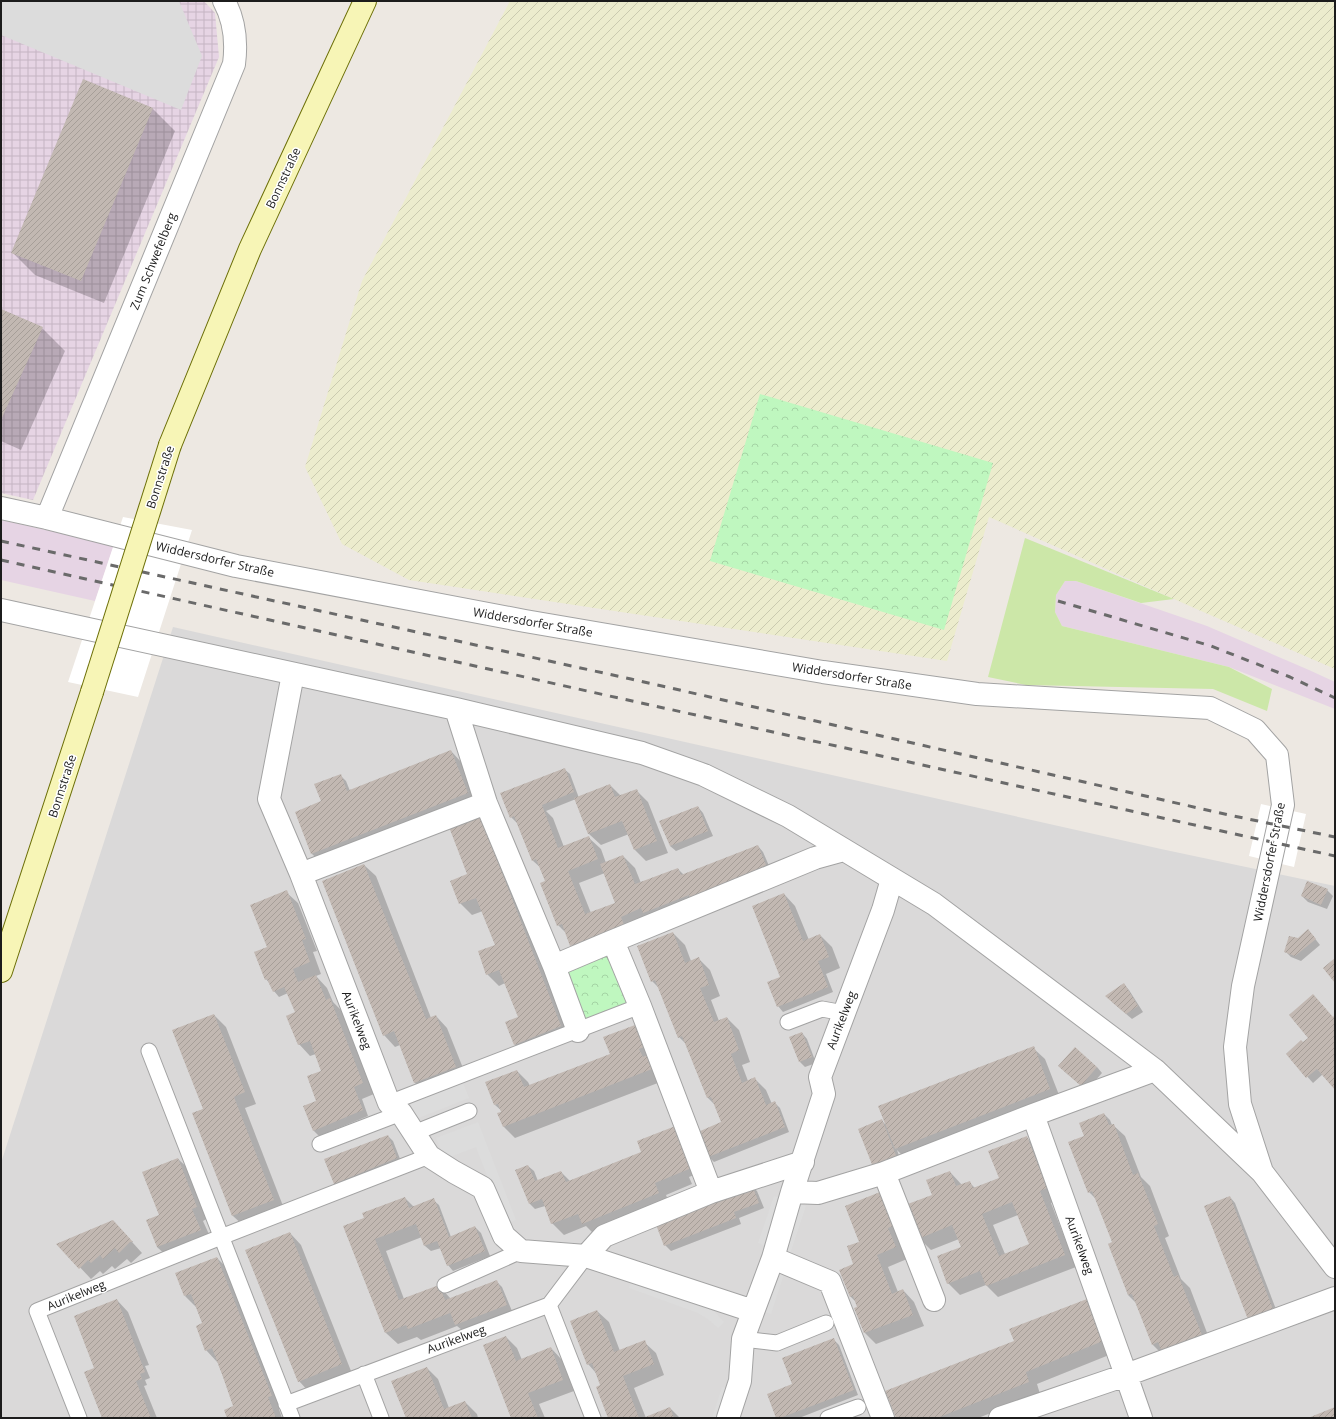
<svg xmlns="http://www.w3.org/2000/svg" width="1336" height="1419" font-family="'Open Sans',sans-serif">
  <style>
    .residential { fill: #dad9d9 }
    .industrial { fill: url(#industrial-grid) }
    .railway { fill: #e6d4e4 }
    .farmland { fill: url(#farmland-furrows) }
    .grass { fill: #cce7a8 }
    .park { fill: url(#park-crowns) }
    .parking { fill: #dcdcdc }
    .pier { fill: #fff }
    .shadow { fill: #0003; fill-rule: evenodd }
    .building { fill: url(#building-hatch); fill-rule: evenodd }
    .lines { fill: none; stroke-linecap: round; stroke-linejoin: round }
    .lane-casing { stroke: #a3a3a3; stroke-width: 17 }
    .street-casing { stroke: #a3a3a3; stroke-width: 24 }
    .secondary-casing { stroke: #6c6f07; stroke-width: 24 }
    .lane { stroke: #fff; stroke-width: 15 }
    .street { stroke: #fff; stroke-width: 22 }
    .secondary { stroke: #f7f5b6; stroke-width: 22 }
    .rail { stroke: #6a6a6a; stroke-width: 3; stroke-dasharray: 8 8; stroke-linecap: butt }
    .secondary-bridge-casing { stroke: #6c6f07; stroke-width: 24; stroke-linecap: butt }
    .secondary-bridge { stroke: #f7f5b6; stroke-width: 22 }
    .labels { text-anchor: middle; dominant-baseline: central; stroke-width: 3; stroke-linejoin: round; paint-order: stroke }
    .street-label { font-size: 12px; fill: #1c1c1c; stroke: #fff }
  </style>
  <defs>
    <pattern id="industrial-grid" width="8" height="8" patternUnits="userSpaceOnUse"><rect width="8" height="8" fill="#e6d4e4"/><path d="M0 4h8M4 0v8" fill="none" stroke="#c5b5c3"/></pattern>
    <pattern id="farmland-furrows" width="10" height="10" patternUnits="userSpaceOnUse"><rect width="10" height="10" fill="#ececcd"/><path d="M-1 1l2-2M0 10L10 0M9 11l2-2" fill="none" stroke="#cacaaf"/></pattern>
    <pattern id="park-crowns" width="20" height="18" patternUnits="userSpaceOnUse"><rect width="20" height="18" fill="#bff7bf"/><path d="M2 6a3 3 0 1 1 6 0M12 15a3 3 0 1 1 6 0" fill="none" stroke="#a4d3a4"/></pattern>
    <pattern id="building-hatch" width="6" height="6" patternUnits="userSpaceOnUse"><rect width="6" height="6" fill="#c2b8b2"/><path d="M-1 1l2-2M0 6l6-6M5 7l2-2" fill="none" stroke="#a69e98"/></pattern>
  </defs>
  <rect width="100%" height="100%" fill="#ede8e2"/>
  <path class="residential" d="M173 627 1161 849 1335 886V1418H1V1163Z"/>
  <path class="industrial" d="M1 1H204L215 13 219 57 33 500 1 493Z"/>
  <path class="railway" d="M1 520 114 545 95 601 1 580Z
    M1065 581H1076L1207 626 1309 670 1335 682V709L1229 667 1062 626 1055 612 1056 595Z"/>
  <path class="farmland" d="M510 1H1335V669L1201 611 989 517 947 661 409 580 342 544 305 467 362 281Z"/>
  <path class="grass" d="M1025 538 1174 599 1141 603 1076 581H1065L1056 595 1055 612 1062 626 1229 667 1272 689 1267 711 1213 689 1026 685 988 677Z"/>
  <path class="park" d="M760 394 993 463 944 630 710 561Z
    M610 948 632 1003 581 1024 560 970Z"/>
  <path class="parking" d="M1 1H179L202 56 181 110 1 35Z
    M461 1078 469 1098 416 1119 408 1099Z
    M478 1122 516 1220 506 1224 476 1147 445 1159 436 1138Z
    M774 1196 782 1199 766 1246 758 1243Z
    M797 1203 806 1206 790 1254 781 1251Z
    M776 1268 785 1271 771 1314 761 1311Z
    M632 1278 703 1303 715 1312 724 1322 718 1328 709 1320 698 1313 629 1288Z
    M722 1387 733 1390 724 1418H712Z"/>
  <path class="pier" d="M123 517 192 530 138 697 68 682Z
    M1261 804 1306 814 1294 867 1249 856Z"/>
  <path class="shadow" d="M152 108 175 131 104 303 35 275 12 252Z
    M1 310 42 328 65 351 21 450 1 441Z
    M451 751 462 763 479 804 324 865 312 854 296 813 323 802 340 775 346 781 350 791Z
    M564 769 570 774 579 798 610 785 621 796 636 790 648 802 668 853 646 861 635 850 629 834 601 845 589 834 576 799 546 811 553 818 564 847 589 838 601 849 606 863 623 856 635 868 641 883 678 869 684 875 758 846 763 852 773 875 583 957 571 945 567 934 558 925 546 881 541 868 532 860 517 823 511 817ZM605 873 617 903 591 913 579 883Z
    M698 807 703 813 713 836 676 851 670 846Z
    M480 816 572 1037 526 1056 515 1044 519 1017 505 983 499 986 487 974 496 945 483 911 472 915 460 903 469 875Z
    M364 865 376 876 431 1018 436 1016 447 1028 467 1078 427 1094 415 1083 400 1045 395 1047 384 1035Z
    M1327 890 1333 896 1327 909 1308 902 1302 896Z
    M286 892 298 903 317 951 313 952 321 974 316 976 327 988 333 1002 342 1011 374 1094 362 1099 368 1116 319 1136 313 1130 323 1072 316 1054 310 1056 299 1044 296 1013 288 993 279 997 274 991 270 984 266 979 269 948Z
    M784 894 795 906 809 940 820 935 832 947 840 968 826 974 833 992 783 1012 778 1006 782 977Z
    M673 933 685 945 691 961 698 958 710 970 720 996 711 1000 719 1021 727 1018 739 1030 750 1062 742 1065 748 1081 755 1079 766 1090 772 1104 775 1103 780 1108 789 1132 714 1162 708 1156 723 1123 716 1106 708 1098 687 1045 679 1037 661 990 652 981Z
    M1313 936 1320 945 1301 961 1291 957 1286 952Z
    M1124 984 1129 990 1143 1012 1132 1019 1112 1002Z
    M1313 995 1333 1018 1335 1017V1089L1323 1074 1313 1083 1287 1054 1309 1038Z
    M214 1015 226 1027 256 1104 245 1108 285 1211 245 1227 233 1216 193 1113 204 1109Z
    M635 1026 647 1038 663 1081 515 1138 504 1127 499 1114 503 1112 495 1105 517 1071 528 1082 530 1086 611 1055Z
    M802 1033 807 1039 816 1063 805 1067 800 1062Z
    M1033 1048 1045 1059 1061 1100 907 1160 897 1150 902 1164 860 1129 882 1121 886 1125Z
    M1097 1067 1102 1073 1087 1090 1065 1072Z
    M1104 1114 1110 1120 1112 1125H1113L1125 1136 1141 1177 1150 1186 1169 1236 1165 1238 1181 1279 1190 1288 1209 1338 1164 1356 1153 1345 1136 1303 1128 1295 1113 1243 1097 1200 1089 1192 1085 1136Z
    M388 1136 393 1141 402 1164 340 1189 334 1183Z
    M1026 1137 1038 1149 1058 1200 1051 1203 1076 1267 998 1297 986 1285 960 1295 948 1283 962 1247 959 1239 931 1250 919 1238 933 1195 950 1172 962 1185 969 1182 975 1188 1000 1178ZM1018 1215 1030 1245 1005 1254 993 1225Z
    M638 1142 699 1173 689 1177 692 1184 666 1195 670 1205 595 1235 586 1226 564 1235 552 1223 545 1206 535 1209 530 1204 516 1170 528 1166 534 1171 538 1181 561 1172 570 1181 643 1152Z
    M178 1159 190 1170 208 1218 203 1221 212 1241 169 1258 157 1247 160 1215Z
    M751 1186 757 1191 764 1208 739 1218 741 1224 671 1251 665 1245Z
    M1230 1197 1235 1203 1279 1317 1256 1327Z
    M405 1198 414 1207 433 1200 439 1205 451 1237 475 1227 481 1233 490 1256 453 1271 448 1265 441 1248 431 1251 425 1246 422 1237 386 1251 404 1299 439 1286 451 1299 497 1282 502 1287 512 1311 462 1330 457 1326 421 1340 417 1337 398 1344 386 1333 344 1226 365 1218Z
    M891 1205 907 1259 888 1267 898 1292 903 1290 914 1302 924 1326 876 1344 865 1333 856 1309 858 1308 856 1302 850 1296 854 1264 860 1242Z
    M124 1233 142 1253 131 1263 127 1259 115 1269 112 1266 103 1274 100 1271 91 1279 58 1244Z
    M290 1233 301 1245 353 1376 310 1393 299 1381Z
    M217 1258 229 1270 283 1407 279 1409 282 1418H228L235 1407 218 1363 206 1350 203 1324 196 1307 185 1296Z
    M117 1300 128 1312 149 1365 145 1366 150 1378 145 1380 147 1385 144 1386 157 1418H103L95 1369Z
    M1087 1301 1098 1312 1114 1353 1037 1384 1040 1394 978 1418H897L1015 1342Z
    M597 1311 609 1322 620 1351 644 1342 656 1353 664 1375 634 1388 646 1418H609L601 1385 596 1373 588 1364Z
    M506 1337 517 1348 522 1360 551 1348 562 1360 574 1391 539 1404 545 1418H513Z
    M833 1339 839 1345 858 1395 799 1418H777L793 1384Z
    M427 1368 438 1379 449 1408 465 1402 477 1414 478 1418H407Z
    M670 1408 680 1418H646Z"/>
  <path class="building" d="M83 79 153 108 81 281 11 253Z
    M1 309 43 327 1 420Z
    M451 750 468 793 311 854 295 812 321 801 314 784 341 774 347 791Z
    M565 768 574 792 542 805 558 848 589 836 598 859 568 871 585 914 615 903 600 864 623 855 635 884 678 868 681 875 758 845 768 870 690 900 689 895 643 913 641 908 621 917 624 925 570 946 562 924 557 926 540 883 545 881 536 859 532 861 514 816 510 818 500 793Z
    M610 784 615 797 637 789 657 841 634 850 622 821 588 834 574 798Z
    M698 806 708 831 670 846 659 821Z
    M480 815 561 1026 514 1045 505 1022 518 1017 499 970 486 975 478 951 495 945 476 898 459 904 450 881 467 874 449 827Z
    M364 864 426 1019 436 1015 456 1067 414 1083 394 1031 383 1036 322 881Z
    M1307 881 1328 889 1321 905 1301 896Z
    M287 890 306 939 302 940 310 962 293 969 298 982 316 975 326 1000 330 998 363 1083 354 1087 363 1110 313 1131 303 1106 316 1101 307 1076 321 1071 310 1041 298 1045 286 1016 295 1012 284 987 273 992 267 979 265 980 254 952 267 947 250 905Z
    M784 893 803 941 820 934 829 957 818 961 828 987 777 1007 767 982 780 977 752 906Z
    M1308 929 1316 939 1295 956 1284 952 1289 936 1298 938Z
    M673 932 685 963 699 957 709 985 700 988 714 1022 727 1017 739 1050 731 1054 742 1083 755 1077 766 1105 775 1101 785 1127 708 1157 698 1132 721 1122 711 1097 707 1098 682 1036 678 1038 655 980 651 982 637 946Z
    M1335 958V983L1323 968Z
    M1124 983 1138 1006 1126 1014 1105 996Z
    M1313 994 1333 1017 1335 1015V1090L1317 1069 1306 1078 1286 1054 1301 1040 1303 1042 1308 1038 1289 1015Z
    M214 1014 245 1092 234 1097 274 1200 232 1216 192 1113 203 1109 172 1030Z
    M635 1025 644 1047 639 1049 643 1057 647 1055 652 1069 503 1127 497 1113 501 1112 498 1104 494 1105 485 1082 517 1070 524 1087 610 1054 603 1037Z
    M802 1032 812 1057 799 1062 789 1037Z
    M1034 1046 1050 1089 895 1149 878 1106Z
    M1075 1047 1097 1067 1081 1086 1058 1066Z
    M1104 1113 1109 1125 1114 1124 1133 1175 1138 1173 1158 1224 1154 1226 1174 1277 1178 1275 1204 1340 1163 1355 1158 1342 1152 1345 1132 1294 1128 1295 1108 1244 1112 1242 1092 1191 1088 1193 1068 1142 1084 1136 1079 1123Z
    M882 1119 897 1158 873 1167 858 1129Z
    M678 1125 694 1167 655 1183 659 1193 582 1224 578 1214 551 1224 542 1199 529 1204 515 1170 528 1165 535 1181 561 1171 566 1182 641 1152 637 1141Z
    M388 1135 397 1158 334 1184 324 1159Z
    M1027 1136 1047 1188 1040 1191 1065 1255 986 1286 980 1271 947 1284 937 1256 961 1247 952 1225 918 1239 905 1205 932 1195 926 1180 950 1171 956 1186 970 1181 973 1188 999 1178 988 1151ZM1012 1202 1029 1244 999 1256 982 1214Z
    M178 1158 197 1207 192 1209 201 1230 157 1247 146 1220 159 1215 142 1172Z
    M752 1185 759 1203 734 1212 736 1218 664 1246 655 1222Z
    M880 1192 893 1226 888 1228 896 1247 877 1255 892 1294 903 1289 913 1315 864 1333 854 1308 857 1307 853 1296 850 1297 839 1270 853 1264 847 1246 859 1242 845 1206Z
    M1230 1196 1274 1312 1249 1322 1204 1206Z
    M405 1197 409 1208 434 1198 449 1237 475 1226 485 1251 447 1266 437 1241 424 1246 416 1224 375 1239 399 1300 439 1285 445 1300 497 1280 507 1305 455 1325 448 1307 450 1313 408 1329 406 1325 385 1333 343 1226 364 1218 362 1213Z
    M113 1220 133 1242H130L119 1253 115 1248 103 1259 100 1255 91 1263 88 1260 79 1269 56 1244Z
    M290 1232 342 1364 298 1382 245 1250Z
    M217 1257 272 1396 268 1397 276 1418H227L224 1410 233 1406 223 1377 212 1348 205 1351 196 1326 202 1323 191 1294 184 1296 175 1273Z
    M117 1299 145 1372 140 1374 142 1379 136 1381 151 1418H102L84 1372 94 1368 74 1316Z
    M1087 1299 1103 1341 1026 1372 1029 1382 937 1418H896L885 1391 1014 1341 1009 1329Z
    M597 1310 614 1352 645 1340 654 1364 623 1376 639 1418H608L596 1387 600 1385 592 1363 587 1365 570 1321Z
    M506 1336 516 1361 551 1347 563 1380 528 1393 538 1418H511L483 1345Z
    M834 1338 854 1390 780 1418H776L767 1394 792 1384 782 1358Z
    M427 1367 444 1409 465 1401 472 1418H406L391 1381Z
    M670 1407 674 1418H643Z
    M1335 1407V1418H1308Z"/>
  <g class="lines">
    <defs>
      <path id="lane" d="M788 1022 822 1009 844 1013
        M149 1051 292 1418
        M389 1103 640 1006
        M414 1133 469 1111
        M320 1144 401 1113
        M586 1256 549 1305 593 1418
        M445 1285 521 1251
        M743 1339 777 1343 826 1323
        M364 1374 381 1418
        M286 1404 549 1305
        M79 1418 37 1311 221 1237 429 1156
        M828 1418 858 1407"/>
      <path id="street" d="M1 508 47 518 236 566 525 621 823 672 977 694 1210 708 1255 730 1277 755 1283 805 1243 986 1235 1047 1240 1104 1262 1172
        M47 518 234 64C237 41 235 21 224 1
        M1 610 456 709 642 753 704 775 788 816 934 904 1155 1070 1262 1172 1335 1267
        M293 674 269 799 301 874 389 1103 401 1113 429 1156 454 1172 483 1188 504 1236 521 1251 586 1256 753 1311
        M456 709 486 803 554 966 613 941
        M301 874 486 803
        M554 966 578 1031
        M1033 1115 1126 1375 1335 1298
        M884 1173 934 1300
        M711 1192 640 1006 613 941 815 858 844 850
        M792 1192 818 1193 884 1173 1033 1115 1155 1070
        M586 1256 604 1236 711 1192 803 1162
        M773 1258 830 1282 883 1418
        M728 1418 740 1381 743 1339 773 1258 792 1192 824 1094 820 1077 883 910 892 879
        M1000 1418 1126 1375 1141 1418"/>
      <path id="secondary" d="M170 445 250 249 365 1
        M1 971 92 692"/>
    </defs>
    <use href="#lane" class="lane-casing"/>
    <use href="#street" class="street-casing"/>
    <use href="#secondary" class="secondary-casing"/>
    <use href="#lane" class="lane"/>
    <use href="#street" class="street"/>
    <use href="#secondary" class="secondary"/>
    <path class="rail" d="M1 541 631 679 1229 815 1335 837
      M1 560 623 699 1335 856
      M1058 601 1211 646 1290 677 1335 698"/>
    <defs>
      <path id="secondary-bridge" d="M92 692 170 445"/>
    </defs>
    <use href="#secondary-bridge" class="secondary-bridge-casing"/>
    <use href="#secondary-bridge" class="secondary-bridge"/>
  </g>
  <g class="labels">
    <g class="street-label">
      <text transform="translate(283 178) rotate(-65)">Bonnstraße</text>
      <text transform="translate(153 261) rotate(-68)">Zum Schwefelberg</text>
      <text transform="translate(160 477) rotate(-72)">Bonnstraße</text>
      <text transform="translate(215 559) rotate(13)">Widdersdorfer Straße</text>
      <text transform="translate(533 622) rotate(10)">Widdersdorfer Straße</text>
      <text transform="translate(852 676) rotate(9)">Widdersdorfer Straße</text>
      <text transform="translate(62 786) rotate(-72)">Bonnstraße</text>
      <text transform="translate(1269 862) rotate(-79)">Widdersdorfer Straße</text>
      <text transform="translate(357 1020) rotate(69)">Aurikelweg</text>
      <text transform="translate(841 1020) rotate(-69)">Aurikelweg</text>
      <text transform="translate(1080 1245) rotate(70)">Aurikelweg</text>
      <text transform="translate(76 1295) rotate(-22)">Aurikelweg</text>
      <text transform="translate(456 1339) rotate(-20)">Aurikelweg</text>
    </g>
  </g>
  <rect width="1336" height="1419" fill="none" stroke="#1c1c1c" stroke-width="4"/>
</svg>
